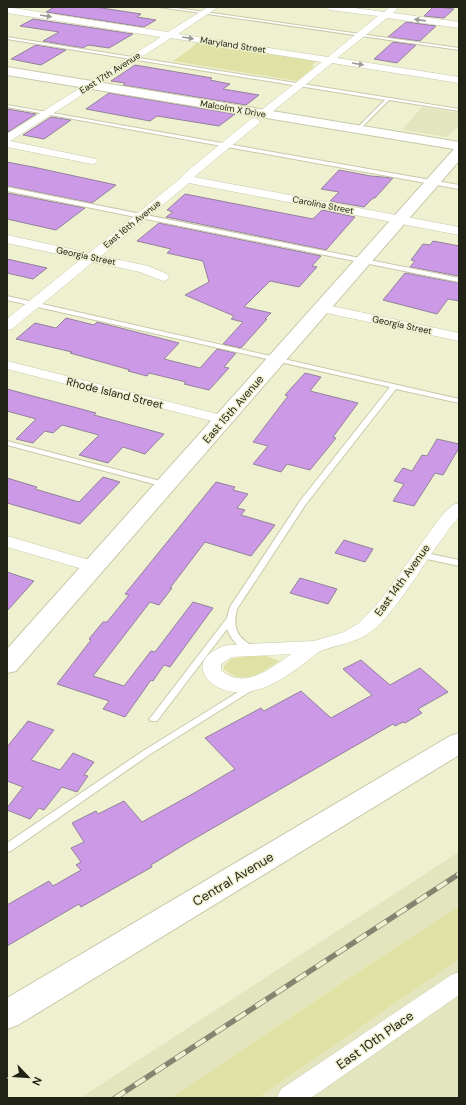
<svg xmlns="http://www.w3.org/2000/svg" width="466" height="1105" font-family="'DM Sans',sans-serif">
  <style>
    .built { fill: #e3e5be }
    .green { fill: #e0e2a5 }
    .building { fill: #cc99e7; stroke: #92829b }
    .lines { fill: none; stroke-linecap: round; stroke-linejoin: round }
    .lane-casing { stroke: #c8c9a9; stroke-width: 2 }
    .street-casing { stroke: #c8c9a9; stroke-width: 1 }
    .secondary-casing { stroke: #c8c9a9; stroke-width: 2 }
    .lane { fill: #fff; fill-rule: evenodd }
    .street { fill: #fff; fill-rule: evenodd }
    .secondary { fill: #fff; fill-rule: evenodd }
    .rail-casing { stroke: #848570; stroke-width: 5.5 }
    .rail { stroke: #eff0d0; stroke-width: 4; stroke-dasharray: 12; stroke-linecap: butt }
    .oneway { fill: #9c9c97 }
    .labels { text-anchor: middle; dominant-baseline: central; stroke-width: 3; stroke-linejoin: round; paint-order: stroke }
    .far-street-label { font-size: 9px; fill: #222317; stroke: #eff0d0 }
    .street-label { font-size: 11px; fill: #222317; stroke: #eff0d0 }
    .near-street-label { font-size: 13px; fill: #222317; stroke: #eff0d0 }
  </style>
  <rect width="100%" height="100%" fill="#eff0d0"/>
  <path class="built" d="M422 107 459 113V125L447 137 402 130Z
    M459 852V906L344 981 171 1098H80Z
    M459 959V1098H258Z"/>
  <path class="green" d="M198 42 318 60 312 65 314 67 297 81 173 61 193 47V46Z
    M249 655 267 656 279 661C263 672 242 687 224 669V666L231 659Z
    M459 906V959L258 1098H171L344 981Z"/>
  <path class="building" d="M54 7H95L141 14 137 17 156 20 144 27 46 12Z
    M433 7H438L454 9 444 18 424 16Z
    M33 19 133 34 109 48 88 45 83 48 43 41 59 32 20 26Z
    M406 22 436 26 420 41 388 37Z
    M393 42 416 45 397 63 374 59Z
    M36 45 66 50 41 65 11 59Z
    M135 65 212 78 210 80 230 84 223 89 259 95 246 105 123 85 125 83 111 81Z
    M109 93 235 114 219 126 157 116 150 121 86 109Z
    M7 109 36 114 8 132Z
    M51 117 71 120 44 139 23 135Z
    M7 162 33 167 116 185 92 203 7 186Z
    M339 170 371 176 393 178 375 198H373L364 207 330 201 339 192 321 189Z
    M7 193 85 208 56 230 7 219Z
    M185 194 313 219 322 210 355 217 326 250 166 217 173 212 167 210Z
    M159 223 321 256 312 266 317 267 299 287 270 281 244 307 271 313 265 319H267L241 348 223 344 243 322 231 319 234 316 185 295 209 282 203 261 167 253 171 249 137 241Z
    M433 241 459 246V276L410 267 415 261 411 260 423 244 430 245Z
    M7 259 47 268 33 279 7 273Z
    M405 273 459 283V301L448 299 437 314 383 300Z
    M66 318 94 325 97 322 179 343 164 359 200 368 217 349 236 353 224 367 229 368 209 390 184 384 186 382 149 373 147 376 128 371 130 370 70 353 72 352 16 339 35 323 56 328Z
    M305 373 321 377 310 391 358 403 333 437 336 438 310 470 287 464 281 472 253 464 268 446 253 442 288 396 285 395Z
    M7 389 96 413 94 415 164 434 145 454 123 447 108 463 79 455 99 435 62 425 53 433 45 431 33 443 16 439 36 419 7 411Z
    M437 439 459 444V448L443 475 435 473 414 506 393 501 404 484 394 481 403 468 412 471 422 455 427 456Z
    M103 477 120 482 80 524 7 503V478L37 487 35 489 79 502Z
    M216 482 235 487 233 490 248 494 237 508 245 510 241 515 275 525 251 556 205 542 170 588H172L159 605 150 602 93 676 124 686 151 651 155 652 193 602 213 608 170 667 164 665 153 681 151 680 125 717 103 709 109 701 57 684 91 640 89 639 103 622H107L129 595 125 594Z
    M344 540 373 549 365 562 335 553Z
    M7 572 34 581 7 611Z
    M300 578 337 589 328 604 290 593Z
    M361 660 390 685 420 668 448 692 418 709 422 713 405 723 403 722 395 726 393 724 187 843 151 865 152 867 81 907 79 904 7 946V905L49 881 53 886 81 870 76 865 81 862 71 848 84 842 72 823 96 811 98 814 124 801 142 822 196 792 235 769 205 738 261 708 264 711 301 691 331 718 372 695 343 669Z
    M28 721 54 730 31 760 60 770 73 753 94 762 84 775 88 776 77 792 62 787 44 810 39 808 30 819 7 810V808L23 787 7 781V747Z"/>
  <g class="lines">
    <defs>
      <path id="lane" d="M159 7H169L459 48V50Z
        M7 37 459 109V111L389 100 359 130H357V128L385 100 7 39Z
        M7 105 459 185V189L7 107Z
        M7 187 459 278V282L7 191Z
        M7 296 459 399V403L396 389 306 504 237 609C234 622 234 632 245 641 248 643 252 646 254 649L253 651C242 654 230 638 227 629L157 721H151L149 719 151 717 227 618 230 607 300 501 390 387 7 300Z
        M7 441 168 483 169 485 165 487 7 445Z
        M421 552 459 560V566L418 557 417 555Z
        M251 684 254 685 255 687 254 689 149 755 11 851 7 852V843L143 751Z"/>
      <path id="street" d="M7 7 168 32 208 7H218L178 34 328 57 378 16 330 10 326 7H348L384 12 390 7H399L393 13 459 22V28L387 18 337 58 459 77V83L332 63 267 116 263 117 258 114 259 112 322 62 171 38 10 141 96 159 97 161 96 163 92 164 7 147V134L161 37 7 13Z
        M255 118 260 121 259 123 194 177 459 227V235L189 183 101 256 148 266 167 274 169 277 167 280 163 281 140 272 93 262 12 329 7 330V319L81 259 7 243V235L89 253 182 177 185 173 251 119Z
        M322 304 459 333V341L317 311 315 308 317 305Z
        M7 361 229 417 231 420 229 423 224 424 7 369Z
        M459 503C459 507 460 515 458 518 457 520 454 522 452 525 447 532 442 539 436 547 417 574 397 610 372 631 357 643 338 644 321 651 314 654 308 661 302 665 285 678 266 690 245 692 210 696 179 659 228 645L314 641 344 632 359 623 380 601 442 515 453 505ZM291 654C272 668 243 691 221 670V664L232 657Z
        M7 536 99 563 102 567 99 571 93 572 7 547Z
        M459 972V995L311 1098H277L281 1089 451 975Z"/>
      <path id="secondary" d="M7 67 459 142V161L16 671 7 673V649L454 149 7 75Z
        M459 733V755L18 1025 7 1029V998L450 736Z"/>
    </defs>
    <use href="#lane" class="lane-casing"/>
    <use href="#street" class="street-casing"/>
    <use href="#secondary" class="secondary-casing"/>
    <use href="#lane" class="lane"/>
    <use href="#street" class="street"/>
    <use href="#secondary" class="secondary"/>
    <defs>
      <path id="rail" d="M115 1098 459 874"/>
    </defs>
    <use href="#rail" class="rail-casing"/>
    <use href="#rail" class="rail"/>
  </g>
  <defs><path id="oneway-solid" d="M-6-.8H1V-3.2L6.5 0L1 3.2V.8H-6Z"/></defs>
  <g class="oneway">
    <use href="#oneway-solid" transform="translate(46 16) rotate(9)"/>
    <use href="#oneway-solid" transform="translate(420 20) rotate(-172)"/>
    <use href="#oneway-solid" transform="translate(188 38) rotate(9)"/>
    <use href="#oneway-solid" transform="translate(358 64) rotate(9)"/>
  </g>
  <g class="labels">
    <g class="far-street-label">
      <text transform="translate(233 45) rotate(9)">Maryland Street</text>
      <text transform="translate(110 73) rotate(-32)">East 17th Avenue</text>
      <text transform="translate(233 109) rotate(10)">Malcolm X Drive</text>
      <text transform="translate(323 205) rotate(11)">Carolina Street</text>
      <text transform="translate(132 224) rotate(-39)">East 16th Avenue</text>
      <text transform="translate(86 256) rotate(12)">Georgia Street</text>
      <text transform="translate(402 325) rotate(12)">Georgia Street</text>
    </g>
    <g class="street-label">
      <text transform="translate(115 393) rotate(14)">Rhode Island Street</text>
      <text transform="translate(233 409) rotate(-49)">East 15th Avenue</text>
      <text transform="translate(402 580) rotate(-54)">East 14th Avenue</text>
    </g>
    <g class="near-street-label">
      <text transform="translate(233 879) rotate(-31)">Central Avenue</text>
      <text transform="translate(375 1040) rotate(-35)">East 10th Place</text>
    </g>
  </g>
  <rect width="466" height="1105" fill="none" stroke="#222317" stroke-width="16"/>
  <g transform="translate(28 1077) rotate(115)" stroke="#eff0d0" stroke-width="3" paint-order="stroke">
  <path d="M0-3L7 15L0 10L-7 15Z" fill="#222317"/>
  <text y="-6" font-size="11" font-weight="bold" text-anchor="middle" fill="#222317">N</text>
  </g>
</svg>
